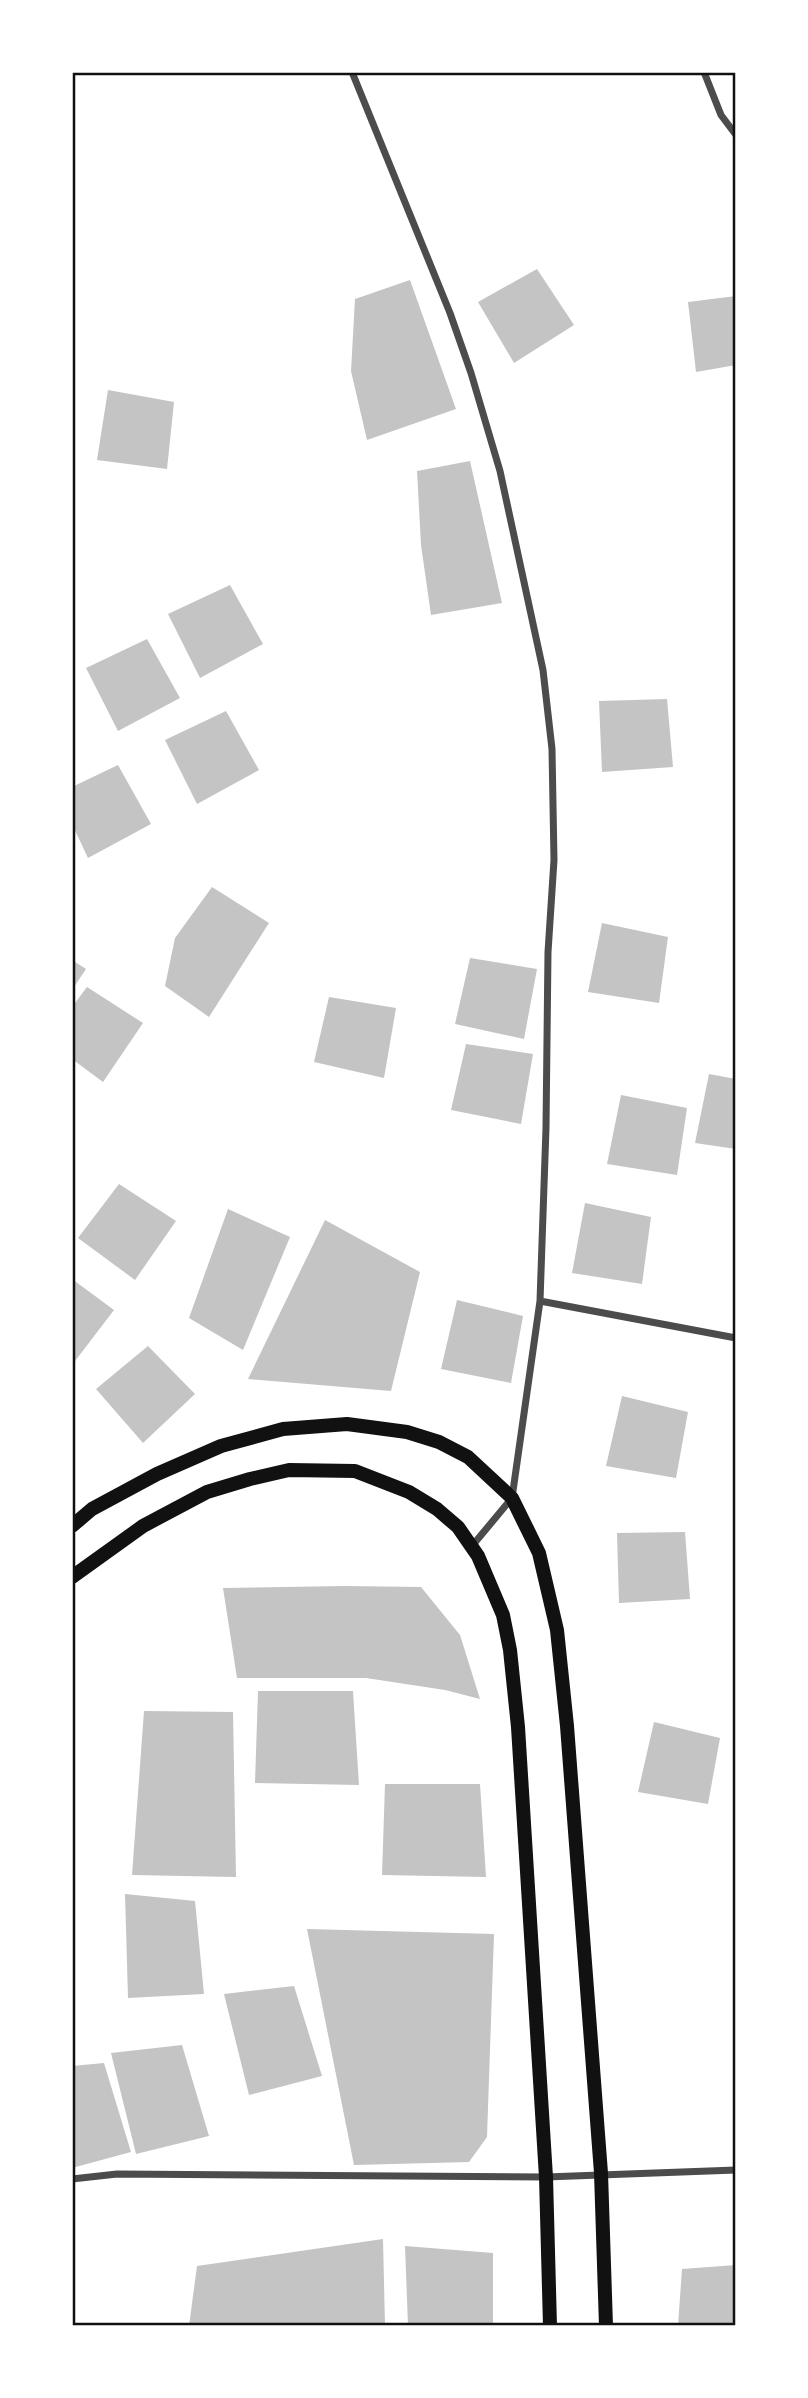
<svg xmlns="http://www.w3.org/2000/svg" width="808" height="2398" font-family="'Titillium Web',sans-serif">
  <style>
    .building { fill: #c4c4c4 }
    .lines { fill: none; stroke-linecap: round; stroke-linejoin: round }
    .minor { stroke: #4c4c4c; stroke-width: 7 }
    .secondary { stroke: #111; stroke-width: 14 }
    .neatline { fill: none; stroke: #111; stroke-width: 2.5 }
  </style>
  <rect width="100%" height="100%" fill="#fff"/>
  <path class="building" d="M537 269 574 325 514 363 478 302Z
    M410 280 456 409 367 440 351 371 355 299Z
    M736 296V365L696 372 688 302Z
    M108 390 174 402 167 469 97 460Z
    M470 461 502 603 431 615 421 545 417 471Z
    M230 585 263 644 200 678 168 614Z
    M147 639 180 698 118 731 86 668Z
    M667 699 673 767 602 772 599 701Z
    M226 711 259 770 197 804 165 740Z
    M118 765 151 824 88 858 72 824V787Z
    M212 887 269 923 209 1017 165 986 175 938Z
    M602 923 668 937 659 1003 588 992Z
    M470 958 537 969 524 1039 455 1024Z
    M72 960 86 969 72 990Z
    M87 987 143 1023 103 1082 72 1059V1007Z
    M329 997 396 1008 384 1078 314 1062Z
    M466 1044 533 1054 521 1124 451 1110Z
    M709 1074 736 1079V1149L695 1143Z
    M621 1095 687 1108 677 1175 607 1164Z
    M119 1184 176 1221 135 1280 78 1238Z
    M585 1203 651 1217 642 1284 572 1273Z
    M228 1209 290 1237 243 1350 189 1318Z
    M325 1220 420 1272 391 1391 248 1379Z
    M72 1279 114 1310 72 1365Z
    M457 1300 523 1316 511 1383 441 1369Z
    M148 1346 195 1394 143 1443 96 1389Z
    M622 1396 688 1412 676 1478 606 1466Z
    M685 1532 690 1599 619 1603 617 1533Z
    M345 1586 421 1587 460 1635 480 1699 445 1690 366 1678H237L223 1588Z
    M258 1691H353L359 1785 255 1783Z
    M144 1711 233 1712 236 1877 132 1875Z
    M654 1722 720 1738 708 1804 638 1792Z
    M385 1784H480L486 1877 382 1875Z
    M125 1894 195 1901 204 1994 128 1998Z
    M307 1929 494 1934 487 2137 469 2162 354 2165Z
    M294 1986 322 2076 249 2095 224 1994Z
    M182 2045 209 2136 136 2154 111 2053Z
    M104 2063 131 2152 72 2168V2066Z
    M383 2239 385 2326H189L197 2266Z
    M405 2246 493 2253V2326H408Z
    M736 2265V2326H678L682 2269Z"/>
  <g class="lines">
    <path class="minor" d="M352 72 450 313 471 373 500 471 543 670 552 749 554 860 548 952 546 1128 540 1301 512 1498 472 1546
      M704 72 721 115 736 135
      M540 1301 736 1338
      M72 2179 117 2174 546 2177 736 2170"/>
    <path class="secondary" d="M72 1526 92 1509 157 1474 221 1446 283 1429 347 1424 407 1432 439 1442 468 1457 512 1498 539 1553 557 1630 567 1726 601 2173 606 2326
      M72 1577 143 1526 207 1492 250 1479 289 1470 355 1471 409 1492 437 1509 458 1527 478 1556 503 1615 510 1650 518 1727 546 2177 550 2326"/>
  </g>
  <rect width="808" height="2398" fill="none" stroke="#ffffff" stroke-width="147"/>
  <rect x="74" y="74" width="660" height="2250" class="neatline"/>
</svg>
